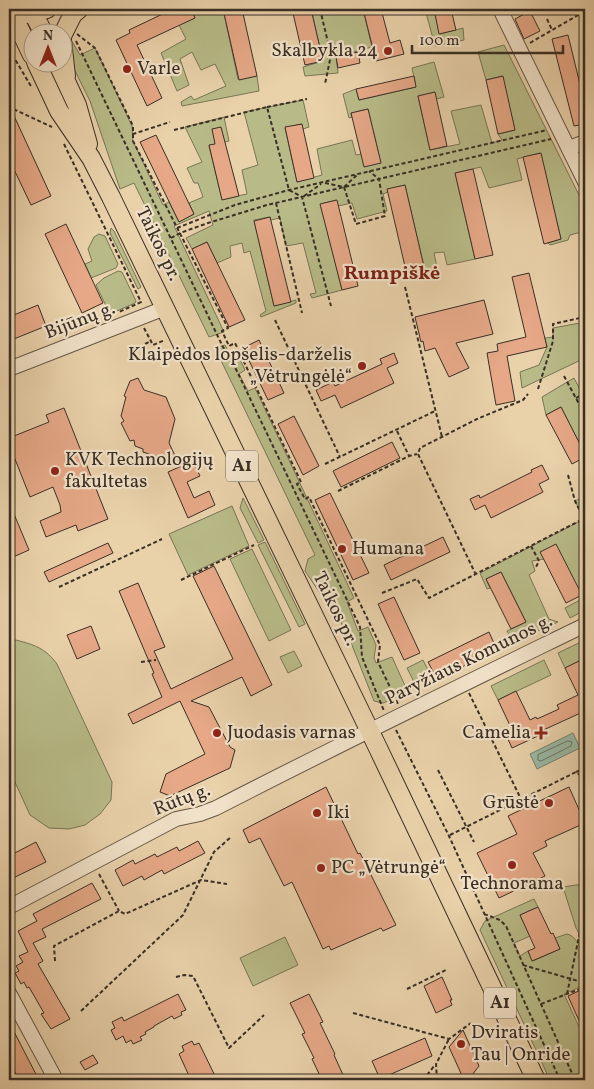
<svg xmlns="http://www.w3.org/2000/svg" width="594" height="1089" font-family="Vollkorn,serif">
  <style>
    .green { fill: #b8bb88; stroke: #787556 }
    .water { fill: #99b8a4; stroke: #738171 }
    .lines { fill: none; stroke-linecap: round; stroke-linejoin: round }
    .shore { stroke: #697464; stroke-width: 1 }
    .building { fill: #e6a887; stroke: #392f25 }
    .minor-casing { stroke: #655846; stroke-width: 16 }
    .major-casing { stroke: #392f25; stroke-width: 20 }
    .path { stroke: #392f25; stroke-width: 2; stroke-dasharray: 4 2.5; stroke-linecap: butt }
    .minor { stroke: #f1e1c8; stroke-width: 14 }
    .major { stroke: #e9d1aa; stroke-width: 18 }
    .poi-dot { fill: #8f2418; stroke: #f1e1c8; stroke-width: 2 }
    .labels { text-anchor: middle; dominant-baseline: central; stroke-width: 4.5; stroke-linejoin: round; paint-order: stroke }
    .shield { fill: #f1e1c8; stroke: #706456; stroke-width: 1 }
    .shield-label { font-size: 18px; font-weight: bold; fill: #392f25 }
    .poi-label { font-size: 19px; fill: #392f25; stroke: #f1e1c8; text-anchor: start }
    .street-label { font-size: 19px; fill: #392f25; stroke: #f1e1c8 }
    .neighbourhood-label { font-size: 20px; font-weight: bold; fill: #7a1f14; stroke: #f1e1c8 }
  </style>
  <rect width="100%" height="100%" fill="#e9d1aa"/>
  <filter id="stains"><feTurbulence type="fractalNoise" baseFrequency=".004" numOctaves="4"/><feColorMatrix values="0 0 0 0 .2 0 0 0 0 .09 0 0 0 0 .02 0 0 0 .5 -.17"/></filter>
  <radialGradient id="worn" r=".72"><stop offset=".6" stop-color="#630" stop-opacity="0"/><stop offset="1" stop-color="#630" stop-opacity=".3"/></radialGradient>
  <path class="green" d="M191 9H223L238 79 257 76 259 91 182 106 181 102 191 96 194 100 226 86 215 64 201 70 192 52 180 59 189 85 177 91 161 53 186 39 179 25 195 18Z
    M311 9H363L372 47 336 57 338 73 305 76 303 67 323 61Z
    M425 9H434L440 34 463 28 464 40 435 46Z
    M67 33 80 55 95 48 132 126 133 141 163 205 169 202 179 222 194 214 189 203 203 197 198 183H194L187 168 202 162 185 127 224 117 229 141 209 146 222 199 247 194 242 170 258 165 244 112 303 100 309 127 303 129 301 124 285 128 297 182 322 175 317 149 352 140 356 155 361 154 381 163 368 109 351 113 352 117 349 118 343 94 356 89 359 100 416 87 412 68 434 62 444 97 436 99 435 92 418 96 430 150 460 144 451 111 481 105 492 143 502 140 498 134 515 130 502 76 486 80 478 52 504 45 585 207V231L570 235 568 240 550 245 548 243 561 239 540 153 517 159 522 180 489 188 481 167 455 173 475 259 447 265 444 252 434 253 437 267 425 271 405 185 388 189V192L383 194 387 211 357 219 352 203 338 206 336 200 321 204 342 290 312 298 310 294 316 293 303 243 286 246 280 218 271 220 270 217 254 220 274 306 296 300V303L261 317 260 315 266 311 250 251 244 253 242 243 230 246 231 257 217 263 207 242 192 249 186 238 213 225 209 211 174 226 224 332 209 337 134 183 120 189 90 101 68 57Z
    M111 228 114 231 141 287 138 289 110 233Z
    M99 234 105 236 118 264 116 268 91 278 85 264 92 261 88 249 94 237Z
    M118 271 122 272 136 301 135 303 110 314 96 285 104 278Z
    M585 322V358L522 388 520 372 539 365 547 347 545 338 553 337V328Z
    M225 345 229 353 236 351 245 370 239 374 248 391 255 388 354 598 347 602 358 631 368 627 376 645 374 658 376 663 392 657 407 690 392 697 393 699 383 703 374 701 350 640 329 600 326 602 305 571 308 559 315 555 215 348Z
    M574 378 583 395 585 409V454L561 407 546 415 542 397Z
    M585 496V548L581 551 585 559V610L570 618 565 608 584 598 544 559 532 561 535 571 529 575 549 619 558 622 513 642 507 631 526 622 501 572 486 579 490 588 487 589 480 573 584 519 575 501Z
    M243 498 264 540 258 543 240 508Z
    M232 506 249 546 188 575 169 534Z
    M265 542 305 624 299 627 258 545Z
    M252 549 291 630 269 641 230 559Z
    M16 640C35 645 45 648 57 664L112 782 111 800 100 814 85 825 69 829 49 828 30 815 9 769V641Z
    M585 640V658L565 668 558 653Z
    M294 651 302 666 288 673 280 657Z
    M423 660 432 678 416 686 407 668Z
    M544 660 551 675 498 700 491 686Z
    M583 884 585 890V945L576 928 563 887Z
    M534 899 538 907 520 915 530 936 514 943 520 956 528 951 533 961 560 949 555 938 567 934C580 937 585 959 585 970L583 971C589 986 575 989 564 994L585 1040V1080H550L480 930 485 921Z
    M285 937 298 965 253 986 240 958Z"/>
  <path class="water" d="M573 733 580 748 537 769 530 754Z"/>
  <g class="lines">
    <path class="shore" d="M568 741 572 742 571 746 541 761 538 760V755Z"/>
  </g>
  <path class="building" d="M173 9H191L195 18 137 45 162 98 147 106 116 40 130 33 129 30Z
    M223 9H242L257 76 239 80Z
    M292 9H311L323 61 305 65Z
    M363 9H381L390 43 400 40 404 54 376 61Z
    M434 9H451L456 30 439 34Z
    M530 11 540 31 524 39 515 19Z
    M568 35 585 105V124L574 126 552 39Z
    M358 52 360 63 338 68 336 57Z
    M414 76 416 87 359 100 356 89Z
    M503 76 515 130 498 134 486 80Z
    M435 92 447 146 430 150 418 96Z
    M9 105 51 196 31 205 9 159Z
    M368 109 381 163 364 167 351 113Z
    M302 124 314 178 297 182 285 127Z
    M221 127 239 196 222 200 209 145 215 144 212 129Z
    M156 135 194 214 179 222 140 142Z
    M541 153 561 239 544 244 523 157Z
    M473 169 493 255 475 259 455 173Z
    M405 185 425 271 407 275 387 189Z
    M337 200 358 286 342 290 320 204Z
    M270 217 291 302 274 306 254 221Z
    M66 224 103 303 82 313 45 234Z
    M207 242 245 320 229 327 192 249Z
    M529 273 547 347 507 356 515 401 496 405 487 353 498 351 497 344 526 337 512 277Z
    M484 300 493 334 456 343 469 368 449 377 435 348 425 351 423 341 421 342 415 317Z
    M38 305 46 326 9 341V317Z
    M259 340 284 393 268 400 243 348Z
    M394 353 398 363 387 368 394 383 341 408 335 395 321 401 316 390 333 382 335 386 382 364 380 359Z
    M138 378 144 390 166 397 175 419 169 443 179 464 143 452V449L135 446 134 440 130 441 121 423 124 421 121 416 126 397 124 396 130 381Z
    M561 407 585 454V457L572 464 546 415Z
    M64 408 108 519 78 531 76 525 46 537 40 521 61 512 60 505 53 487 30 497 13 454 9 456V438L49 422 46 415Z
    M294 416 319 466 303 475 278 424Z
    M392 442 400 458 341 487 333 471Z
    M193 461 200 476 187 482 194 498 209 491 215 505 188 518 168 472Z
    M542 465 549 479 539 484 543 492 491 518 485 505 475 510 470 499 479 495 480 498 532 472 531 470Z
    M330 493 369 573 353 580 315 500Z
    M9 502 29 550 13 557 9 546Z
    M443 537 450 552 391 580 384 565Z
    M108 543 113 553 49 582 44 572Z
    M556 544 582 595 566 603 540 552Z
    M214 566 272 685 251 696 242 677 191 701 209 707 230 747 235 750 230 768 170 796 160 792 166 774 205 754 180 701 133 724 128 714 162 697 152 674 154 673 119 591 138 583 165 647 154 651 171 689 233 659 193 576Z
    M501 572 526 622 511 629 486 579Z
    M394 597 420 653 404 660 378 604Z
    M91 626 100 649 77 659 67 635Z
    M489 632 497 650 437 679 428 662Z
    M585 658V711L539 732 540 735 512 748 507 737 514 734 498 700 516 691 530 720 536 717 537 719 559 709 557 705 578 695 565 668Z
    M326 787 358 854 360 853 396 925 383 931 381 928 331 950 329 946 323 949 292 882 284 886 260 838 249 843 243 830Z
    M569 787 585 823 545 841 547 846 533 853 545 876 499 898 477 853 517 834 508 816Z
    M198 841 205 853 164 874 162 870 144 880 142 876 123 886 115 870 133 860 135 864 155 854 157 857 177 847 179 851Z
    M36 842 46 862 9 880V856Z
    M92 883 101 899 42 929 46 937 33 943 43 961 38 964 70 1019 51 1029 41 1014 44 1013 29 987 27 988 24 982 21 984 15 973 19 971 16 966 23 962 19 956 28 952 18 931 37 921 33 914Z
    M538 907 551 934 553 933 560 949 532 961 528 951 535 948 520 915Z
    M442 977 452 1000H450L452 1005 436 1013 424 986Z
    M585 988V1034L568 996Z
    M178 994 186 1010 181 1012 182 1015 174 1019 172 1016 154 1026V1027L145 1032 146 1034 140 1037 142 1040 133 1044 131 1040 126 1043 123 1036 116 1040 111 1030 115 1028 112 1022 122 1017 124 1021Z
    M309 994 323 1022 320 1023 335 1054 334 1055 344 1077 343 1078 344 1080H322L312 1059 314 1058 302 1034 305 1033 290 1003Z
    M9 1022 39 1080H19L9 1060Z
    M463 1030 479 1066 469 1079 464 1080 449 1047Z
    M425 1038 432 1056 380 1079 372 1061Z
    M192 1041 194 1045 199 1043 217 1080H191L179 1054 184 1051 182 1046Z
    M93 1055 98 1063 85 1070 80 1062Z"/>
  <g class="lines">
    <defs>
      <path id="minor" d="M500 9 585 182
        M569 148 585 142
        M9 369 165 308
        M9 907 176 819 200 814 216 808C338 745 462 685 585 625
        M9 993 56 1080"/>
      <path id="major" d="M10 9 32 55
        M31 9 43 32
        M9 18 47 9
        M62 36 73 14 79 9
        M62 40 66 76
        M36 62 59 111 91 158 111 197 378 748 536 1080
        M57 62 77 105 88 144"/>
    </defs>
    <use href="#minor" class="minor-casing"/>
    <use href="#major" class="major-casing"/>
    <path class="path" d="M320 9 331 55 325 84
      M547 19 552 30
      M77 34 95 48 133 126V134L170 122
      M76 41 223 347 233 363 360 627 362 657 384 711
      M530 43 585 11
      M9 49 32 88
      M9 96 13 98 9 107 52 127
      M267 107 307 99
      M174 130 267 107 289 190 302 197 331 306
      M133 134V141L228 328 222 331 229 346 235 343 301 482 297 484 305 499 309 497 380 645 378 662 398 704
      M64 144 141 302 119 312
      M325 183 344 187 357 175
      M344 187 356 224 385 216 379 179 369 171
      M304 196 321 184
      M276 203 302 313
      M177 228 235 205 289 190 547 130
      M171 238 180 233 208 223 267 205 551 139
      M405 287 442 437
      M275 320 340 457
      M144 328 153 345 165 340
      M145 344 151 341
      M564 376 585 415
      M538 389 553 341V324L580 318
      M576 398 585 393
      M397 431 409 456
      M325 464 435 411
      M568 475 575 501 585 521
      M338 491 409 456 417 454
      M531 546 539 561 536 567
      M476 575 418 454 420 448 426 445 477 419 523 400 528 394
      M181 580 254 545
      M59 587 162 539
      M382 593 417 579 429 598 585 518
      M141 662 156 660
      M469 693 521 799
      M396 730 449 836 560 1080
      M438 770 474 842
      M576 772 585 768
      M450 835 576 772 585 779
      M99 874 119 911
      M484 914 500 920 506 926 575 1080
      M55 961 54 946 119 911 125 914 201 880 227 884
      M523 965 585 983
      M176 977 184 975 193 976 229 1048 264 1015
      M407 989 446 970
      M567 994 585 908
      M541 1004 585 987
      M81 1011 183 915 214 852 231 837
      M353 1013 449 1039 471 1023
      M423 1080 435 1065
      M437 1080 436 1064 449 1039"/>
    <use href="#minor" class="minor"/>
    <use href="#major" class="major"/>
  </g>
  <g class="poi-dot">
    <circle cx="388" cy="51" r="5"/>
    <circle cx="127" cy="69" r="5"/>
    <circle cx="362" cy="366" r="5"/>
    <circle cx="55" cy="471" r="5"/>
    <circle cx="342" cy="549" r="5"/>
    <circle cx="217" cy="733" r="5"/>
    <path d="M538.5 725.5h5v5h5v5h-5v5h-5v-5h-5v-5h5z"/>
    <circle cx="549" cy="803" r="5"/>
    <circle cx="317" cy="813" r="5"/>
    <circle cx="512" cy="865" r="5"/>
    <circle cx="321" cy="868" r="5"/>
    <circle cx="461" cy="1044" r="5"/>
  </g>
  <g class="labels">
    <g class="shield">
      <rect x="226" y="450.5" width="32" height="31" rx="4"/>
      <rect x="484" y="987.5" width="32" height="31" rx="4"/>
    </g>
    <g class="shield-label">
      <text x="242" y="466">A1</text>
      <text x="500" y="1003">A1</text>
    </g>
    <g class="poi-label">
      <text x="378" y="51" text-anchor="end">Skalbykla 24</text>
      <text x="137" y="69">Varle</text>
      <text x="352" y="355" text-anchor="end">Klaipėdos lopšelis-darželis<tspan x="352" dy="22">„Vėtrungėlė“</tspan></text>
      <text x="65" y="460">KVK Technologijų<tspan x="65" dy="22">fakultetas</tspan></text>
      <text x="352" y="549">Humana</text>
      <text x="227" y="733">Juodasis varnas</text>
      <text x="531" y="733" text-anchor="end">Camelia</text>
      <text x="539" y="803" text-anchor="end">Grūstė</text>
      <text x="327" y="813">Iki</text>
      <text x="331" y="868">PC „Vėtrungė“</text>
      <text x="512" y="884" text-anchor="middle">Technorama</text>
      <text x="471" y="1033">Dviratis<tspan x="471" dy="22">Tau | Onride</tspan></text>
    </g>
    <g class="street-label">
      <text transform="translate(158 244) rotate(64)">Taikos pr.</text>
      <text transform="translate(80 321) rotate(-21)">Bijūnų g.</text>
      <text transform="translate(335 609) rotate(64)">Taikos pr.</text>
      <text transform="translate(469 660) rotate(-26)">Paryžiaus Komunos g.</text>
      <text transform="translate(182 800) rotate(-21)">Rūtų g.</text>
    </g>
    <g class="neighbourhood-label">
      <text x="392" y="274">Rumpiškė</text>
    </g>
  </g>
  <rect width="594" height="1089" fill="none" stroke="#e9d1aa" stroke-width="30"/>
  <rect x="10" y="10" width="574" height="1069" fill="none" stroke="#392f25" stroke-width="2.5"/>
  <rect x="15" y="15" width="564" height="1059" fill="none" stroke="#392f25"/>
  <g transform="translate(48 48)"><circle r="24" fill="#f1e1c8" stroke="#a79a87"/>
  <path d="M0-4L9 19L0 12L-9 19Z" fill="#8f2418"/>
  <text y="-8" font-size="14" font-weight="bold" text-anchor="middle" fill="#392f25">N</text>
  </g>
  <path d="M412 45v8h151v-8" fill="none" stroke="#392f25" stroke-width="2.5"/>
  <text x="419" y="45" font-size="15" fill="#392f25" stroke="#f1e1c8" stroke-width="4" paint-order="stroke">100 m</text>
  <rect width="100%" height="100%" filter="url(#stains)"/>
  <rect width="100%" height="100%" fill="url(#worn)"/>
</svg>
